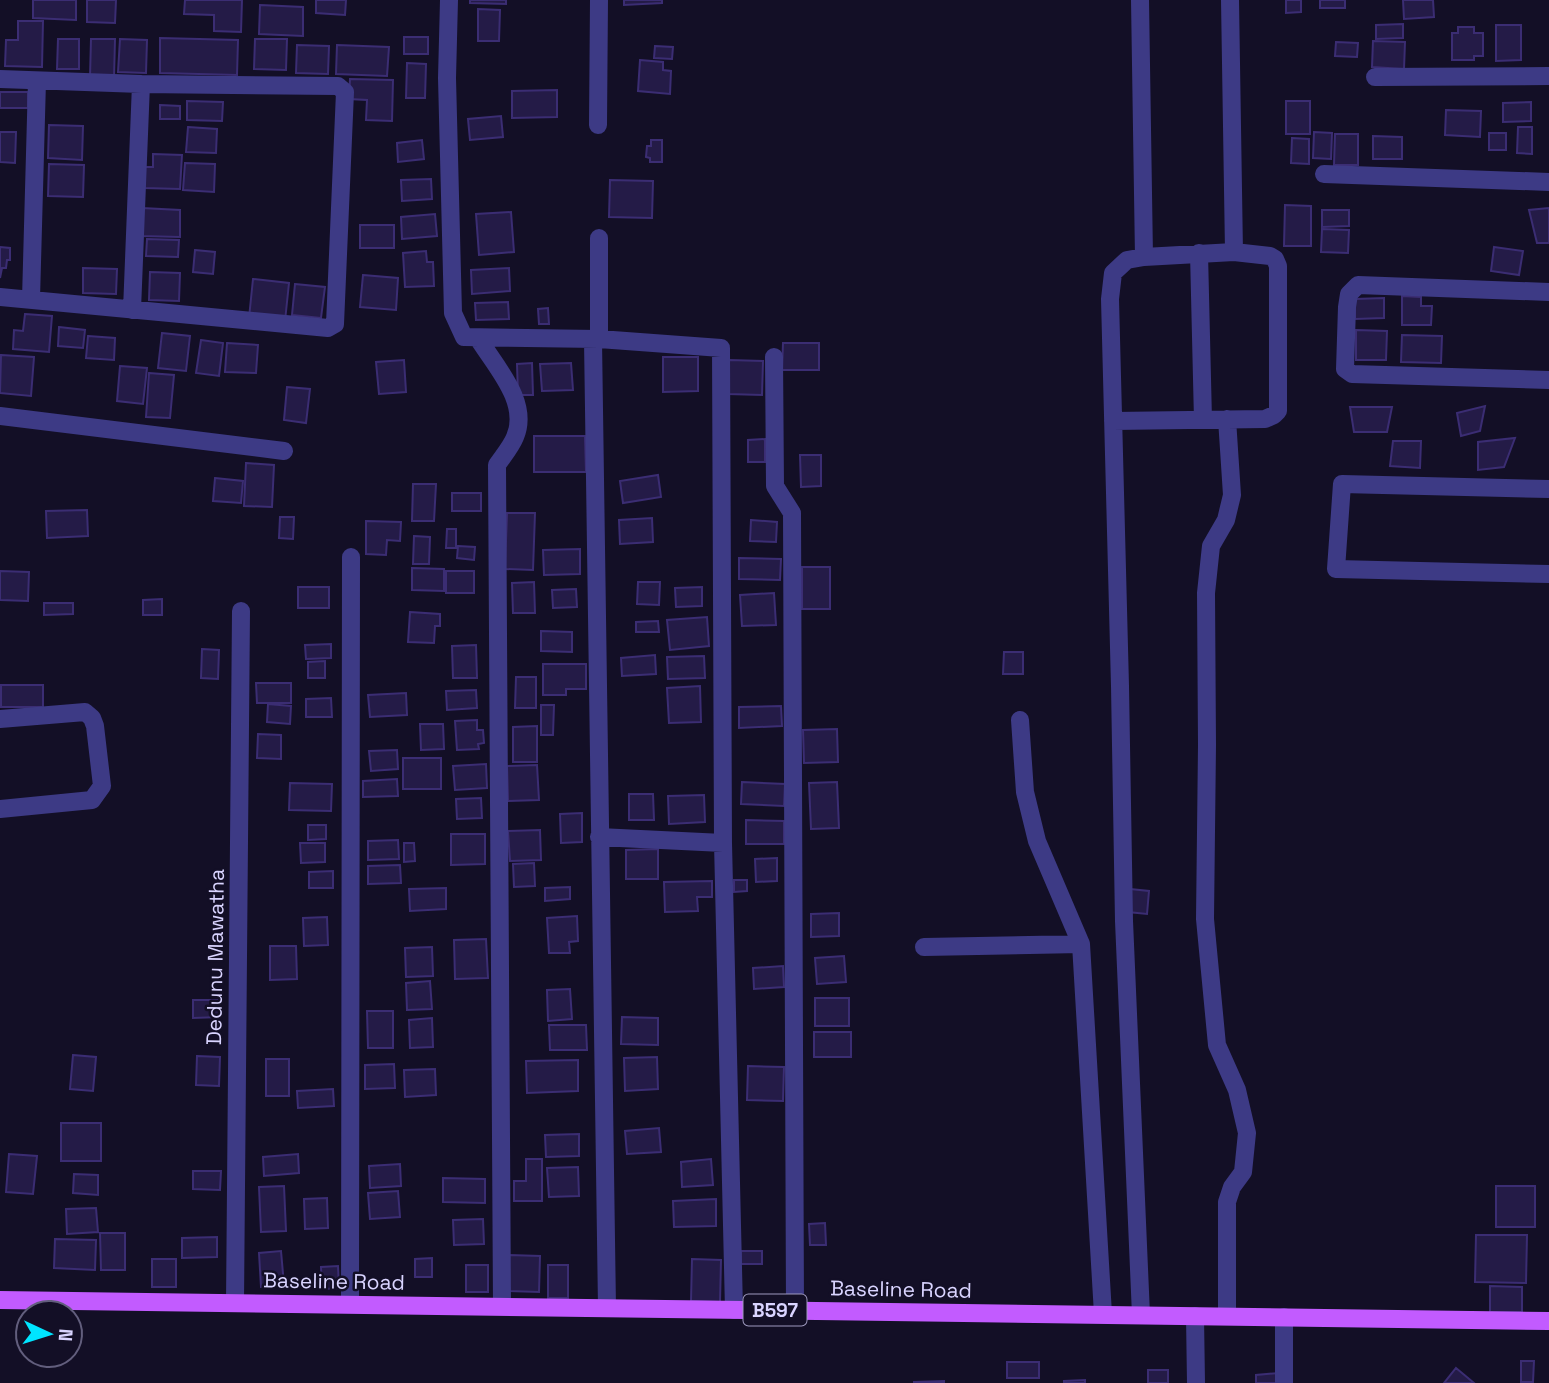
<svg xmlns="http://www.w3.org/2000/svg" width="1549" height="1383" font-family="'Space Grotesk',sans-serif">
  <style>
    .building { fill: #241b47; stroke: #3b2d73; stroke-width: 2 }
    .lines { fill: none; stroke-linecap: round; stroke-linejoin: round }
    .minor { stroke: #3d3a85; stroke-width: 18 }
    .major { stroke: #c25bff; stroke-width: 18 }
    .labels { text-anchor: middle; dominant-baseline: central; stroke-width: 5; stroke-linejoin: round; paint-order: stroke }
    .shield { fill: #130f26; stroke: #9e99be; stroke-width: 2 }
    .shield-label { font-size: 19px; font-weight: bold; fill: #d9d4ff }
    .street-label { font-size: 21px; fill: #d9d4ff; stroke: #130f26 }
  </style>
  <rect width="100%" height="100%" fill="#130f26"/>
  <path class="building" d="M33 0H76V20L33 18Z
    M87 0H116L115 23 87 22Z
    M185 0H242L241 32 214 31V15L184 14Z
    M316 0H346L345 15 316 13Z
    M470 0H506V4L470 3Z
    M624 0H662V3L624 5Z
    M1286 0H1301V12L1286 13Z
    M1320 0H1345V8H1320Z
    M1403 0H1433L1434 17 1404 19Z
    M260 5 303 7V36L259 34Z
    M478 9 500 10 499 41H478Z
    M18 21H43L42 67 5 66 6 40H18Z
    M1403 24V38L1376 39V25Z
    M1496 25H1521V60L1496 61Z
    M1458 27H1474V33H1483V56H1474V60H1452V33H1458Z
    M404 37H428V54H404Z
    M160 38 238 40 237 75 160 73Z
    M58 39H79V69H57Z
    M91 39H115L114 78 90 77Z
    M120 39 147 40 146 73 118 72Z
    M255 39H287L286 70 254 69Z
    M1373 41 1405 42 1404 69 1372 67Z
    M1336 42 1358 43 1357 57 1335 56Z
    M297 45 329 46 328 74 296 73Z
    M337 45 389 47 387 76 336 74Z
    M655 46 673 47 672 59 654 58Z
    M640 60 663 62V70L671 71 670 94 638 91Z
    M407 63 426 64 425 98H406Z
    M350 79 393 80 392 121 366 120 367 100 349 99Z
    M557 90V117L512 118V91Z
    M0 92H28V108H0Z
    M187 101 223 102 222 121 187 120Z
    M1286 101H1310V134H1286Z
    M1531 102V121L1503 122V103Z
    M160 105 180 106V119H160Z
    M1446 110 1481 111 1480 137 1445 135Z
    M501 116 503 137 470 140 468 119Z
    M49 125 83 126 82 160 48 158Z
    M188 127 217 129 216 153 186 152Z
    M1518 127H1532V154L1517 153Z
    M0 132H16L15 163 0 162Z
    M1314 132 1332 133 1331 159 1313 158Z
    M1489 133H1506V150H1489Z
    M1335 134H1358V165H1334Z
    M1373 136 1402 137V159H1373Z
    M1292 138 1309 139V164L1291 163Z
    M422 140 424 159 398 162 397 143Z
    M651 140H662V162H650V158L646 157 647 146H651Z
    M153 154 182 155 180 189 144 188 145 167H153Z
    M185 163 215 164 214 192 183 190Z
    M49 164 84 165 83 197 48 196Z
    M431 179 432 199 402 201 401 180Z
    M610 180 653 181 652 218 609 217Z
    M1285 205 1311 206V246H1284Z
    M142 208 180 210V237L141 236Z
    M1549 208V243H1537L1529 210Z
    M1322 210H1349V226L1322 227Z
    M511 212 514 252 479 255 476 214Z
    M435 214 437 236 402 239 401 217Z
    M360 225H394V248H360Z
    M1322 229 1349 230 1348 253 1321 252Z
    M147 239 179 240 178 257 146 256Z
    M0 247 10 248V260H7L6 268H2L0 278Z
    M1494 247 1523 251 1519 275 1491 271Z
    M195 250 215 252 213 274 193 272Z
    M426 251 427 262H433L434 286 405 287 403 253Z
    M83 268 117 269 116 294 83 293Z
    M509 268 510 291 472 294 471 270Z
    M150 272 180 273 179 301 149 300Z
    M363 275 398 278 396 310 360 307Z
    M253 279 289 283 285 321 249 318Z
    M295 284 325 287 321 318 292 315Z
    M1402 296 1421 297V306H1432L1431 325H1402Z
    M1384 298V318L1355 319V299Z
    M508 302 509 319 476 320 475 303Z
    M548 308 549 324H539L538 309Z
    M25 314 52 316 49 352 13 349 14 330 23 331Z
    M59 327 85 330 83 348 58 346Z
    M1356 330 1387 331 1386 360H1356Z
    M162 333 190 336 186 371 158 368Z
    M1402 335 1442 336 1441 363 1401 362Z
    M88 336 115 338 114 360 86 358Z
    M201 340 223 343 219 376 196 373Z
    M227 343 258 345 256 373 225 372Z
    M783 343H819V370H782Z
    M1 355 34 357 31 396 0 393Z
    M663 357H698V391L663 392Z
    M404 360 406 392 379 394 376 362Z
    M729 360 763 361 762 395 728 394Z
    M532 363 533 395H518L517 364Z
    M571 363 573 390 542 391 540 364Z
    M120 366 147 368 143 404 117 401Z
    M149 373 174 375 170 418 146 417Z
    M287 387 310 389 306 423 284 420Z
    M1485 406 1480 431 1461 436 1457 413Z
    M1350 407H1392L1387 432H1354Z
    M534 436H585L586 472H534Z
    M1515 438 1504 467 1478 470V442Z
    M765 439V462H748V440Z
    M1393 441H1421L1420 468 1390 466Z
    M800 455H821V486L801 487Z
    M246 463 274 465 272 507 244 506Z
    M658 475 661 497 623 503 620 481Z
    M215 478 243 481 241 503 213 501Z
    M413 484H436L434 521H412Z
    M452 493H481V511H452Z
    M87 510 88 536 47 538 46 511Z
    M507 513H535L533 570 505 569Z
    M280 517H294L293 539 279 538Z
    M652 518 653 542 620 544 619 520Z
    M751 520 777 522 776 542 750 541Z
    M366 521 401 522 400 541 387 540 386 555 366 554Z
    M447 529H456V548H446Z
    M414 536 430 537 429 564H413Z
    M458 546 475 547 474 560 457 558Z
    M580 549V574L544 575 543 550Z
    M739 558 781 559 780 580 739 579Z
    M802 567H830V609H802Z
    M412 568 444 569V591L412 590Z
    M0 571 29 572 28 601 0 600Z
    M446 571H474V593H446Z
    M534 582 535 613H513L512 583Z
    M638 582H660L659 605 637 604Z
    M298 587H329V608H298Z
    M702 587V606L676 607 675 588Z
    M576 589 577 607 553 608 552 590Z
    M774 593 776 625 742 626 740 595Z
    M162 599V615H143V600Z
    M44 603H73V614L44 615Z
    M410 612 440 614V626H435L434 643 408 642Z
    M707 617 709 646 670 650 667 620Z
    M658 621 659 632H636V622Z
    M541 631 572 632V652L541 651Z
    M331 644V658L306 659 305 645Z
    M476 645 477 678H453L452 646Z
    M202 649 219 650 218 679 201 678Z
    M1004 652H1023V674H1003Z
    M655 655 656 674 622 676 621 658Z
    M704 656 705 678 668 679 667 657Z
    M325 661V678H308V662Z
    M543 664H586V689H566V695H543Z
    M516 677H536V708H515Z
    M256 683H291V703H257Z
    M1 685H43V707H1Z
    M700 686 701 722 669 723 667 688Z
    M476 690 477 708 447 710 446 691Z
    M406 693 407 715 370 717 368 695Z
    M331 698 332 717H306V699Z
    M268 704 291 706 290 724 267 722Z
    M541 705H554L553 735H541Z
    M781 706 782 726 739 728V707Z
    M477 720V730H483L484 743 478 744 479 749 457 750 455 721Z
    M420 724H443L444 749 421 750Z
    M537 726V762H513V727Z
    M837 729 838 762 804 763 803 730Z
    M258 734 281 735V759L257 758Z
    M397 750 398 769 371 771 369 751Z
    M403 758H441V789H403Z
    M486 764 487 788 455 790 453 766Z
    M537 765 539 800 508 801 507 766Z
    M397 779 398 796 363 797V781Z
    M742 782 785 784 784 806 741 804Z
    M837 782 839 828 811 829 809 783Z
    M290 783 332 784 331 811 289 810Z
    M629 794H653L654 820H629Z
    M704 795 705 822 669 824 668 796Z
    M481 798 482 818 457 819 456 799Z
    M582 813V842L561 843 560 814Z
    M746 820 784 821V844H746Z
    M308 825H326V839L308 840Z
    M540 830 541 860 510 861 508 831Z
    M451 834H485V864L451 865Z
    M398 840 399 859 368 860V841Z
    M300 843H325V862L301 863Z
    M404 843H414L415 861 404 862Z
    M658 849V879H626V850Z
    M777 858V881L756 882 755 859Z
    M534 863 535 886 514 887 513 864Z
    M400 865 401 883 368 884V866Z
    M333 871V888H309V872Z
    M734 880H747V891L734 892Z
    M712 881V897H697L698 911 665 912 664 882Z
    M570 887V899L545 901V888Z
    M446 888V909L410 911 409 889Z
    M1130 889 1149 891 1147 914 1128 912Z
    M839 913V936L811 937V914Z
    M577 916 578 941 569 942 570 953H549L547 918Z
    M327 917 328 945 304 946 303 918Z
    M486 939 488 978 455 979 454 940Z
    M270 946H296L297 979 270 980Z
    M432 947 433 976 406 977 405 948Z
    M844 956 846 982 817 984 815 958Z
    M783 966 784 987 754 989 753 968Z
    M430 981 432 1009 407 1010 406 983Z
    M570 989 572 1019 548 1021 547 990Z
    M815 998H849V1026H815Z
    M193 1000H220V1017L193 1018Z
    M367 1011H393V1048H368Z
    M622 1017 658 1018V1045L621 1044Z
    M432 1018 433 1047 410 1048 409 1020Z
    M549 1025H586L587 1050H550Z
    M814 1032H851V1057H814Z
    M73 1055 96 1057 93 1091 70 1089Z
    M197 1056 220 1057 219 1086 196 1085Z
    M657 1057 658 1089 625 1091 624 1058Z
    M266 1059H289V1096H266Z
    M578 1060V1091L527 1093 526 1061Z
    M394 1064 395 1088 365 1089V1065Z
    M748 1066 784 1067 783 1101 747 1100Z
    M435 1069 436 1095 405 1097 404 1070Z
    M333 1089 334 1106 298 1108 297 1091Z
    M61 1123H101V1161H61Z
    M659 1128 661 1152 627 1154 625 1131Z
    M579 1134V1156L546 1157 545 1135Z
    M9 1154 37 1156 33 1194 6 1192Z
    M298 1154 299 1173 264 1176 263 1157Z
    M526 1159H542V1201H514V1181H526Z
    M711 1159 713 1185 682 1187 681 1162Z
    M400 1164 401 1186 370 1188 369 1166Z
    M578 1167 579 1196 549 1197 547 1168Z
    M193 1171H221L220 1190 193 1189Z
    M74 1174 98 1175V1195L73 1193Z
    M443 1178 485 1179V1203L443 1202Z
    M284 1186 286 1231 261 1232 259 1187Z
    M1496 1186H1535V1227H1496Z
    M398 1191 400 1217 370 1219 368 1193Z
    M327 1198 328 1228 305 1229 304 1199Z
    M716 1199V1226L674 1227 673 1201Z
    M96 1208 98 1232 67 1234 66 1209Z
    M483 1219 484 1244 454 1245 453 1220Z
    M825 1223 826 1245H810L809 1224Z
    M100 1233H125V1270H101Z
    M1476 1235H1527L1526 1283 1475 1282Z
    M217 1237V1257L182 1258V1238Z
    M55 1239 96 1240 95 1270 54 1268Z
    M281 1251 284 1285 261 1287 259 1253Z
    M741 1251H762V1264H741Z
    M509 1255 540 1256 539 1292 508 1291Z
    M432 1258V1277H415V1259Z
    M152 1259H176V1287H152Z
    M692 1259 721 1260 720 1302 691 1301Z
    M466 1265H488V1292H466Z
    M548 1265H568V1298H548Z
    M338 1266 339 1288 322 1289 321 1267Z
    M1490 1286 1522 1287V1312H1490Z
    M1521 1361H1534L1533 1382H1521Z
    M1007 1362H1039V1378H1007Z
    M1456 1368 1474 1383H1444Z
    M1148 1370H1168V1383H1148Z
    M1279 1373 1280 1383H1256V1375Z
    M1085 1380V1383H1064V1381Z
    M944 1381V1383H914V1382Z"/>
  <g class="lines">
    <path class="minor" d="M449 0 447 78 453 313 464 337 599 339 721 348 723 843 734 1310
      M1140 0 1144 257
      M1375 77 1549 76
      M0 79 141 84 338 86 345 92 335 324 328 328 0 297
      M598 125 599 0
      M1324 174 1549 182
      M599 238V339
      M1199 253 1203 420
      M1549 292 1358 285 1349 294 1347 307 1345 369 1352 374 1549 380
      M31 299 37 81
      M132 310 141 84
      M478 338C495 366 530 402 515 437 511 447 503 456 497 465L502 1306
      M593 340 607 1308
      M774 357 775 486 792 513 795 1310
      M0 416 284 451
      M1227 419 1232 495 1226 520 1211 546 1206 593 1207 745 1205 919 1217 1045 1237 1090 1247 1133 1243 1172 1232 1187 1227 1202V1316
      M1113 421 1265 419 1274 415 1278 411V266L1275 259 1270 256 1234 252
      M1549 489 1342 484 1336 569 1549 574
      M0 719 85 712 92 718 95 726 102 786 92 800 0 809
      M1020 720 1025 792 1037 841 1081 944 1103 1314
      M599 837 723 843
      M924 947 1081 944
      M235 1303 241 611
      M350 1304 351 557
      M1141 1315 1124 921 1120 686 1110 299 1113 273 1127 260 1144 257 1234 252 1230 0
      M1195 1316 1196 1383
      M1284 1317V1383"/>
    <path class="major" d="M0 1300 1549 1321"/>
  </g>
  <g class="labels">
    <rect class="shield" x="743.5" y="1294.5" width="63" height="31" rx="5"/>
    <g class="shield-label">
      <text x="775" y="1310">B597</text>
    </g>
    <g class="street-label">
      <text transform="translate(215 957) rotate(-89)">Dedunu Mawatha</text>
      <text transform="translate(334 1281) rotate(1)">Baseline Road</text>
      <text transform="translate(901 1289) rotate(1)">Baseline Road</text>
    </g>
  </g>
  <g transform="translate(49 1334) rotate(94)"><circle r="33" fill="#130f26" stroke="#625e7d" stroke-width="2"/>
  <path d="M0-5L12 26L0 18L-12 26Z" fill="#00e5ff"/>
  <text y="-10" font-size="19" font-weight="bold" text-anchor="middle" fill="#d9d4ff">N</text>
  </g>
</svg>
